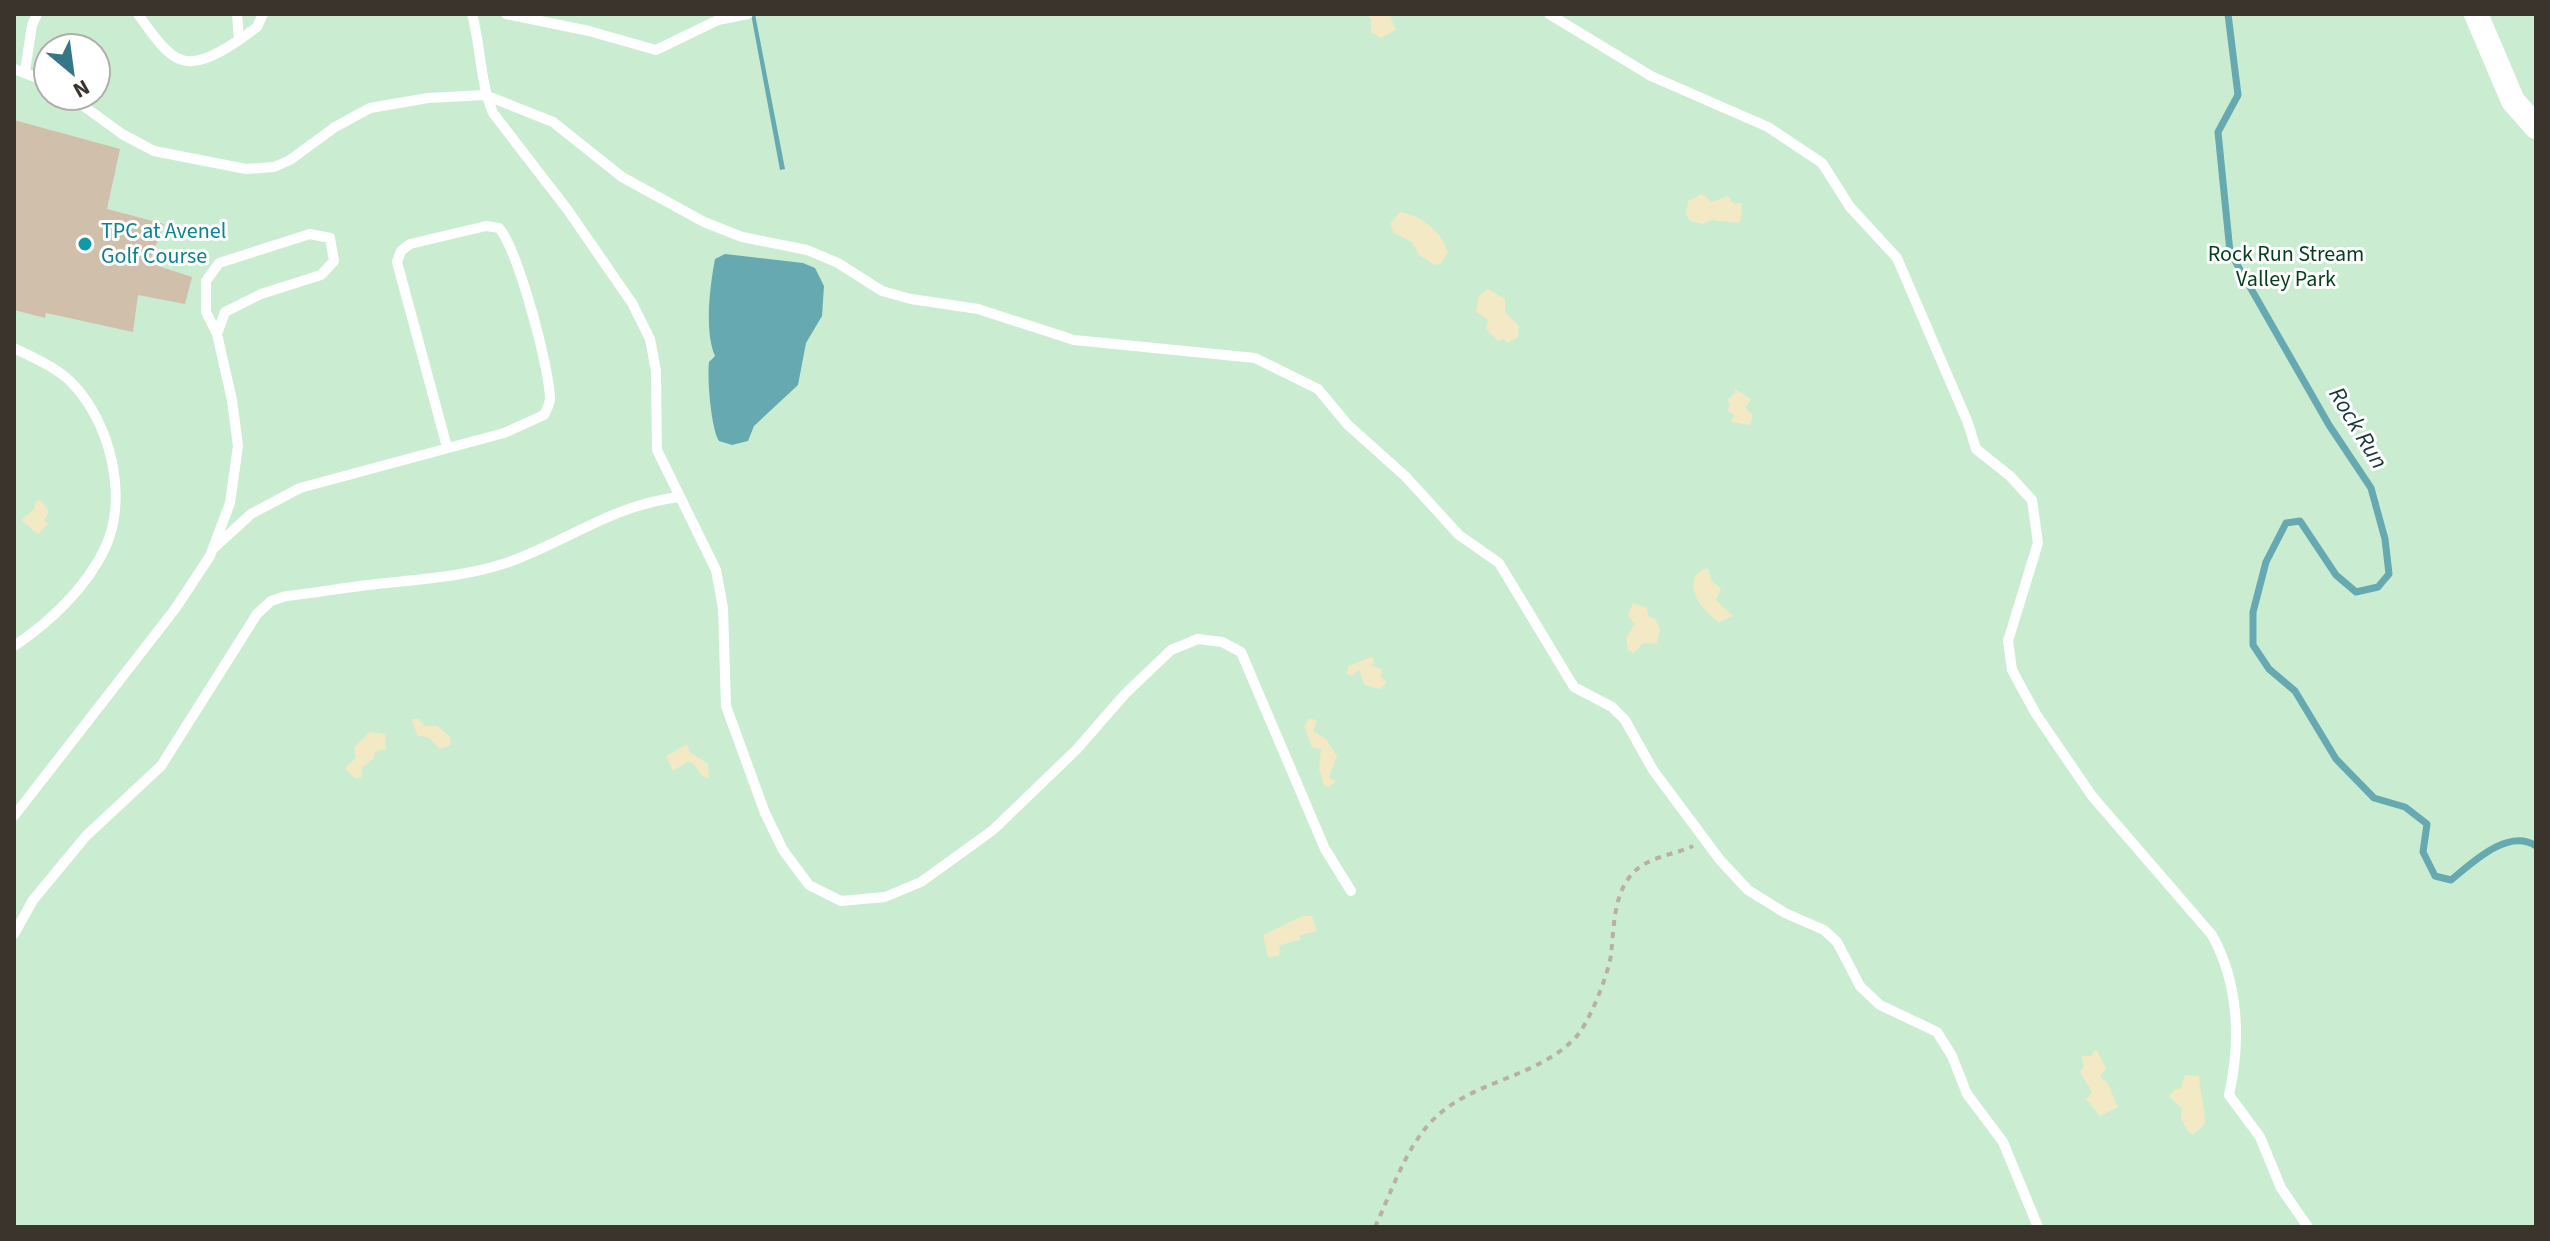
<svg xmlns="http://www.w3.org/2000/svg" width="2550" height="1241" font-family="'Source Sans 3',sans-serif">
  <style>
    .green { fill: #caedd2; fill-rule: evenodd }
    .sand { fill: #f3e9c4 }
    .water { fill: #66a9b1 }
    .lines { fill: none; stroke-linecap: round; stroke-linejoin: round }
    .stream { stroke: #66a9b1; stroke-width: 7 }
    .building { fill: #cfbfab }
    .path { stroke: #bab0a2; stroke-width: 4; stroke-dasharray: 6 6; stroke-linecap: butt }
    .service { stroke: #fff; stroke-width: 10 }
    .tertiary { stroke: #fff; stroke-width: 24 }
    .culture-dot { fill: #0f9aa8; stroke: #fff; stroke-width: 3 }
    .labels { text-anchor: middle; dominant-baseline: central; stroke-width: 6; stroke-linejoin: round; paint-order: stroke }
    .culture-label { font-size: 22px; fill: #0d838f; stroke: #fff; text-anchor: start }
    .park-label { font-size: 22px; fill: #053e1e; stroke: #fff }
    .water-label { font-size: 24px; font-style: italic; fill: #16383c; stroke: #fff }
  </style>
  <rect width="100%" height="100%" fill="#fdf1e0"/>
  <path class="green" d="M14 14H2536V1227H14ZM48 48H96V96H48Z"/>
  <path class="sand" d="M1367 14H1389L1396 30 1381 38 1371 32V20Z
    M1702 194 1712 202 1728 196 1734 204 1742 203 1741 219 1738 223 1712 220 1702 224 1690 221 1686 215 1688 201Z
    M1400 212C1421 216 1441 230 1448 252L1441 263 1435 265 1419 255 1412 242 1394 233 1390 224Z
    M1488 289 1505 299V312L1519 326 1518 337 1507 343 1504 339 1498 341 1486 329 1488 320 1476 312 1479 295Z
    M1735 389 1751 399 1745 408 1753 415 1750 425 1731 422 1734 415 1727 411 1730 405 1727 400 1735 393Z
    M41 500 49 512 44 520 48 524 38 534 21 520 34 509 36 501Z
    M1708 568 1711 580 1721 589 1716 600 1733 616 1719 622C1700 611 1678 576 1708 568Z
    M1633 603 1647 608 1648 616 1655 619 1660 629 1657 644 1643 643 1634 653 1628 650 1626 638 1635 624 1628 616Z
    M1371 657 1374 659 1372 666 1382 669 1381 677 1387 682 1380 689 1365 685 1359 670 1352 676 1346 674 1349 666Z
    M1310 718 1317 721 1313 731 1325 738 1337 756 1329 777 1336 782 1328 787 1324 786 1319 768 1321 749 1312 747 1304 726Z
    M411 719H418L425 726H438L450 737 451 745 440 749 428 737 418 736Z
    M370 732 385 734 386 749 375 752 374 758 362 768 361 778H354L345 768 356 758 354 747Z
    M687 744 690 752 708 764 709 778 702 776 693 763 687 762 673 771 666 756Z
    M1303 916H1312L1317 931 1300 935V940L1280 945 1279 956 1268 957 1263 935Z
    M2096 1049 2106 1068 2100 1077 2107 1082 2118 1107 2100 1116 2086 1099 2092 1092 2080 1072 2084 1066 2081 1056H2091Z
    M2185 1075 2199 1076C2200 1093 2205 1107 2205 1124L2194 1134H2190L2181 1119 2182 1108 2169 1097 2174 1090 2181 1088Z"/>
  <path class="water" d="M751 14H755L785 169 780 170Z
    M725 254 803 263 815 268 824 286 822 316 806 343 798 385 754 426 748 441 732 445 719 441C711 428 707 378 709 362L715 356C704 330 710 286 715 259Z"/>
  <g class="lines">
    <path class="stream" d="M2228 14 2238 95 2218 132 2230 252 2329 425 2371 488 2385 539 2389 574 2378 587 2356 592 2336 575 2300 521 2286 523 2266 562 2253 612V645L2269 669 2295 691 2336 759 2374 798 2405 807 2427 824 2423 852 2435 876 2451 880C2471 864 2508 827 2536 846"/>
  </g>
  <path class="building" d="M14 120 120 149 107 209 164 224 149 263 192 277 185 304 138 295 133 332 46 313 45 318 14 310Z"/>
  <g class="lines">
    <path class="path" d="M1375 1227C1392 1191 1407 1143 1437 1116 1476 1080 1538 1077 1575 1038 1589 1024 1608 975 1611 955 1614 929 1613 895 1632 874 1647 857 1673 855 1693 846"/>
    <path class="service" d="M138 14C173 64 184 77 239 40
      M237 14 239 40 257 27 263 14
      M472 14C481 47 480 83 493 113L567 209 632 303 650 339 656 371 657 450 716 570 723 608 726 706 765 813 783 850 809 885 841 901 885 897 921 882 993 830 1077 749 1125 694 1171 650 1198 639 1222 642 1241 652 1325 849 1351 891
      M506 14 589 31 656 50 718 20 748 14
      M1549 14 1651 76 1768 127 1822 163 1850 207 1897 258 1968 423 1976 449 2010 476 2032 500 2038 543 2008 641 2012 670 2036 714 2092 796 2212 935C2239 984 2241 1041 2229 1095L2260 1137 2281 1188 2308 1227
      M14 69 48 82
      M25 71 32 25 37 14
      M70 96 122 134 154 151 246 169 274 167 290 160 335 127 370 108 428 98 485 95 553 122 622 177 704 222 742 237 807 250 838 263 882 291 911 299 978 309 1074 340 1255 358 1318 389 1348 425 1405 476 1459 535 1499 563 1574 687 1612 707 1625 720 1653 770 1720 860 1748 890 1785 913 1824 930 1837 942 1860 986 1880 1005 1937 1032 1952 1056 1967 1094 2003 1142 2038 1227
      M14 348C34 358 56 367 72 383 110 422 129 497 105 548 87 587 49 623 14 646
      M215 547 251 514 300 488 504 433 544 415C547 409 550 404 550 398 549 366 518 250 499 228L486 226 410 244 401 251 397 262 447 447
      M14 816 175 609 210 556 230 503 238 446 232 400 217 334 206 312V281L219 263 310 234 330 238 334 261 321 275 261 294 225 312 217 334
      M14 934 33 900 86 836 161 766 257 614 271 601 286 596C317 593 347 587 377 584 422 579 465 577 509 562 570 540 611 506 678 497"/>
    <path class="tertiary" d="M2476 14 2513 101 2536 127"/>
  </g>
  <circle class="culture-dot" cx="85" cy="244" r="8"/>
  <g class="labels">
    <g class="culture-label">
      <text x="101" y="231">TPC at Avenel<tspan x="101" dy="25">Golf Course</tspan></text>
    </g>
    <g class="park-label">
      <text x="2286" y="254">Rock Run Stream<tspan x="2286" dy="25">Valley Park</tspan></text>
    </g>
    <g class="water-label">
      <text transform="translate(2358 428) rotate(59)">Rock Run</text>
    </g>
  </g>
  <rect width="2550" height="1241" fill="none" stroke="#3a342c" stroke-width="32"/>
  <g transform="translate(72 72) rotate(151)"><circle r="38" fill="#ffffff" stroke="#b0aeab" stroke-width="2"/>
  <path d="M0-6L14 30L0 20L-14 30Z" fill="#357689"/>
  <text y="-12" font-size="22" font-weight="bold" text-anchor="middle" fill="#3a342c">N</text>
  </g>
</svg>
